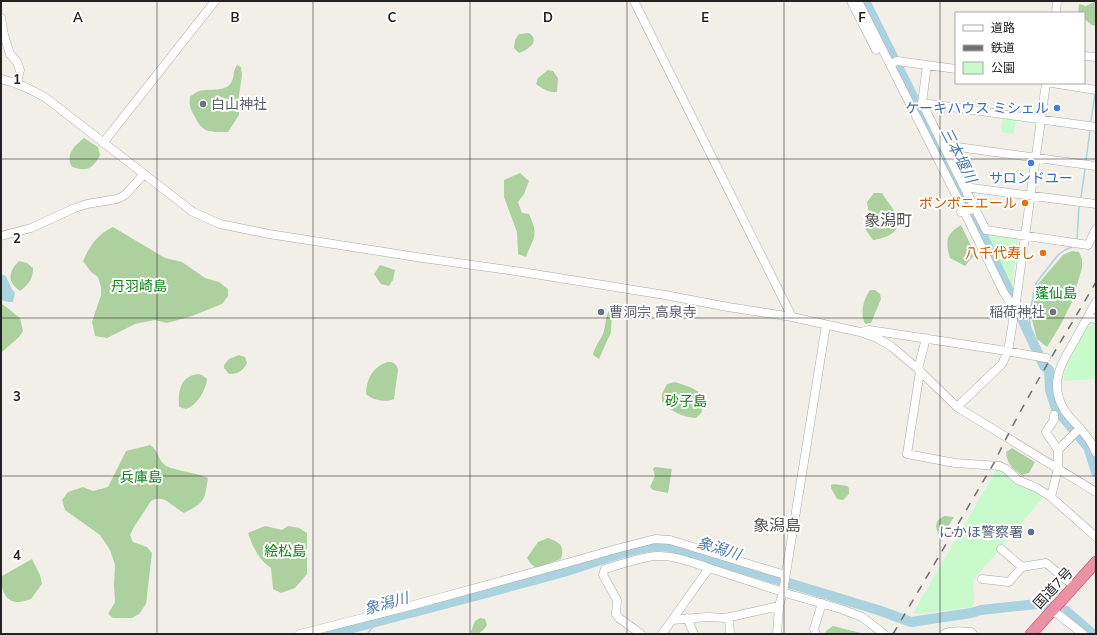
<svg xmlns="http://www.w3.org/2000/svg" width="1097" height="635" font-family="Mulish,'Noto Sans JP',sans-serif">
  <style>
    .forest { fill: #add19e }
    .park { fill: #c8facc }
    .water { fill: #aad3df }
    .lines { fill: none; stroke-linecap: round; stroke-linejoin: round }
    .stream { stroke: #aad3df; stroke-width: 1.5 }
    .river { stroke: #aad3df; stroke-width: 10 }
    .minor-casing { stroke: #a9a9a9; stroke-width: 9 }
    .highway-casing { stroke: #dc2a67; stroke-width: 12 }
    .minor { stroke: #fff; stroke-width: 8 }
    .highway { stroke: #e892a2; stroke-width: 11 }
    .rail { stroke: #707070; stroke-width: 1.5; stroke-dasharray: 8 8; stroke-linecap: butt }
    .grid { fill: none; stroke: #222; stroke-width: 1; stroke-opacity: 0.55 }
    .worship-dot { fill: #6b7280; stroke: #fff; stroke-width: 1.5 }
    .shop-dot { fill: #3f7fe0; stroke: #fff; stroke-width: 1.5 }
    .food-dot { fill: #e8710a; stroke: #fff; stroke-width: 1.5 }
    .service-dot { fill: #5c6f8a; stroke: #fff; stroke-width: 1.5 }
    .labels { text-anchor: middle; dominant-baseline: central; stroke-width: 4; stroke-linejoin: round; paint-order: stroke }
    .worship-label { font-size: 14px; fill: #5b616d; stroke: #fff; text-anchor: start }
    .shop-label { font-size: 14px; fill: #366cbe; stroke: #fff; text-anchor: end }
    .food-label { font-size: 14px; fill: #c56008; stroke: #fff; text-anchor: end }
    .park-label { font-size: 14px; fill: #0c8416; stroke: #fff }
    .service-label { font-size: 14px; fill: #4e5e75; stroke: #fff; text-anchor: end }
    .street-label { font-size: 14px; fill: #222; stroke: #fff }
    .water-label { font-size: 15px; font-style: italic; fill: #4a7aab; stroke: #fff }
    .quarter-label { font-size: 16px; fill: #555; stroke: #fff }
    .grid-label { font-size: 13px; text-anchor: middle; font-weight: bold; fill: #222; stroke: #fff; stroke-width: 4; stroke-linejoin: round; paint-order: stroke }
  </style>
  <rect width="100%" height="100%" fill="#f2efe9"/>
  <path class="forest" d="M1096 1V26L1092 25 1084 19V13H1078L1079 4 1086 6Z
    M529 33C541 41 528 50 519 53L514 48 515 40 519 34Z
    M237 65 241 67 242 75 239 96V115L228 132C211 132 203 134 195 117 190 108 189 106 190 96 193 95 196 92 199 91 209 88 227 93 232 81 235 74 232 73 237 65Z
    M548 70 553 71 558 78 557 92C549 93 543 89 536 84L538 78Z
    M84 138 98 147 100 155C92 169 88 172 72 167 65 155 74 146 84 138Z
    M520 173 529 181 524 194 518 202 522 213 529 214C539 236 534 236 526 257L518 254 517 232 504 197V180Z
    M874 193H882C886 200 893 207 896 215 903 232 887 238 873 240L863 226 869 213 867 202Z
    M961 225 975 254 965 266 950 258C945 241 946 234 961 225Z
    M113 227 165 258 182 262 205 278 219 282 228 289V296L222 304 192 316 167 323 155 320 135 324 107 338 95 336 92 322 101 295V287L98 277 91 272 83 261C90 245 98 234 113 227Z
    M1072 251 1079 252 1082 259V268L1072 302 1060 326 1047 347 1037 339 1031 316 1038 284 1063 255Z
    M19 261 27 263 33 268C33 279 29 284 20 291 7 282 8 272 19 261Z
    M380 265 395 270 393 280 389 286 381 284 374 274Z
    M870 290H875L880 294 881 299 871 323 865 324C860 313 863 300 870 290Z
    M1 303 20 318 23 331 19 337 1 353Z
    M610 309 612 310 611 332 599 359 593 355C594 347 600 341 603 334 606 326 605 316 610 309Z
    M239 355 245 357 247 363C243 371 238 374 229 374L224 368V365L229 359Z
    M387 362C394 362 396 363 398 370L394 399C386 403 372 400 366 394 367 378 372 368 387 362Z
    M198 374 202 375 207 379C206 391 196 406 186 409L179 407C178 392 180 376 198 374Z
    M675 382 690 387 701 393 702 412 696 418C683 417 672 412 662 402V394L667 384Z
    M150 445C160 452 157 459 165 465 171 470 198 473 208 478 204 502 205 502 184 513 174 508 164 493 151 501L134 527 130 535 133 542 147 547 152 553 146 604 139 614 132 618H113L108 614 115 602 114 585 115 565 110 550 100 535 65 510 62 500 68 492 83 487 93 491 108 487 126 451Z
    M1012 448 1035 462 1029 473 1021 475C1012 469 1007 463 1006 452Z
    M655 467 672 469 668 493 653 490 650 487 655 476 653 469Z
    M834 484 847 486 849 488V494L843 500 837 499 831 488V485Z
    M945 516 954 517 941 538C935 530 933 520 945 516Z
    M265 526 282 530 288 526 299 528 307 533V574L295 588 281 593 273 589 271 568C258 559 253 547 248 533Z
    M548 538C560 542 565 546 561 559L536 568 531 564 527 558 538 542Z
    M32 559 40 575 42 584 31 599C27 600 22 602 18 602 5 602 0 588 2 576Z
    M480 618 485 619 487 625C482 633 479 634 470 634L475 621Z
    M833 626 865 634H825L826 631Z"/>
  <path class="park" d="M1003 118 1016 120 1014 134 1001 132Z
    M985 233 1018 238 1012 287Z
    M1092 322 1096 323V379L1063 381 1067 363 1088 324Z
    M998 467 1045 495 973 581 974 603 971 607 920 614 913 613Z"/>
  <path class="water" d="M1 275H5C9 281 10 287 15 293L13 302H8L1 300Z"/>
  <g class="lines">
    <path class="stream" d="M1091 121 1095 94
      M1086 160 1090 131
      M1081 197 1085 169
      M1077 239 1079 206
      M1032 339 1029 316 1036 283 1058 255 1065 250 1072 247
      M367 634 377 622"/>
    <path class="river" d="M865 1 984 238 1044 366 1049 370 1050 390 1056 409 1088 447 1096 472
      M330 634C409 613 488 593 567 571 594 563 643 542 669 547L878 610 911 622 971 613 981 610 1037 604 1055 606 1066 611 1093 634"/>
    <defs>
      <path id="minor" d="M634 1 792 317
        M851 1 876 50
        M858 1 958 199 1004 293 1015 309
        M1056 13 1057 1
        M1 18 4 35 10 54 17 62 20 70 17 83
        M1084 56 1096 57
        M890 64 897 61 956 69
        M927 65 922 103 1096 127
        M1 79C18 83 31 89 46 98L193 212 220 224 269 234 423 258 522 272 665 295 728 307 792 317 860 332 877 338 892 347 918 369 957 407 1096 492
        M1052 83 1096 90
        M922 103 964 187 1096 204
        M103 143 215 1
        M943 145 1096 166
        M964 187 986 230 1088 245 1096 229
        M961 212H965L975 208
        M1 236 31 228 75 208 87 204 117 199 125 195 144 174
        M1096 302C1089 315 1082 327 1075 340 1061 363 1048 385 1065 411 1075 425 1090 436 1096 453
        M1088 318 1096 319
        M861 332 869 330 994 349 1046 358
        M918 369 926 338
        M920 371 907 454 955 463 1000 466 1006 469 1018 480 1037 488 1051 497
        M957 407 1002 364 1008 351 1015 309 1046 83
        M1054 415V420L1046 432 1058 450
        M1080 428 1058 450V468L1051 497 1096 537
        M1001 549 1022 567
        M982 579 1009 582 1022 567 1046 563 1075 587
        M1052 611 1059 615 1083 634
        M729 617 730 634
        M687 618 694 634
        M672 620 709 568 789 594 841 609 862 617 884 634
        M300 634 410 606 567 563 616 549 655 539 670 540 785 575
        M641 634 619 618 616 614 617 600 603 575 605 569C622 564 640 557 657 556 675 555 693 563 709 568
        M662 634 672 620 707 617 726 618 779 606 783 592 826 325
        M777 634 779 606
        M816 634 814 629 822 603
        M944 634C951 630 962 631 971 632L973 634"/>
      <path id="highway" d="M1031 634 1096 562"/>
    </defs>
    <use href="#minor" class="minor-casing"/>
    <use href="#highway" class="highway-casing"/>
    <use href="#minor" class="minor"/>
    <use href="#highway" class="highway"/>
    <path class="rail" d="M893 634 994 463C1024 400 1061 342 1096 282"/>
  </g>
  <path class="grid" d="M157 1V634M313 1V634M470 1V634M627 1V634M784 1V634M940 1V634M1 159H1096M1 318H1096M1 476H1096"/>
  <g class="worship-dot">
    <circle cx="203" cy="104" r="4"/>
    <circle cx="601" cy="312" r="4"/>
    <circle cx="1053" cy="312" r="4"/>
  </g>
  <g class="shop-dot">
    <circle cx="1057" cy="108" r="4"/>
    <circle cx="1031" cy="163" r="4"/>
  </g>
  <g class="food-dot">
    <circle cx="1025" cy="203" r="4"/>
    <circle cx="1043" cy="253" r="4"/>
  </g>
  <circle class="service-dot" cx="1031" cy="532" r="4"/>
  <g class="labels">
    <g class="worship-label">
      <text x="211" y="104">白山神社</text>
      <text x="609" y="312">曹洞宗 高泉寺</text>
      <text x="1045" y="312" text-anchor="end">稲荷神社</text>
    </g>
    <g class="shop-label">
      <text x="1049" y="108">ケーキハウス ミシェル</text>
      <text x="1031" y="178" text-anchor="middle">サロンドユー</text>
    </g>
    <g class="food-label">
      <text x="1017" y="203">ボンボニエール</text>
      <text x="1035" y="253">八千代寿し</text>
    </g>
    <g class="park-label">
      <text x="139" y="286">丹羽崎島</text>
      <text x="1056" y="293">蓬仙島</text>
      <text x="686" y="401">砂子島</text>
      <text x="141" y="477">兵庫島</text>
      <text x="285" y="551">絵松島</text>
    </g>
    <g class="service-label">
      <text x="1023" y="532">にかほ警察署</text>
    </g>
    <g class="street-label">
      <text transform="translate(1053 588) rotate(-47)">国道7号</text>
    </g>
    <g class="water-label">
      <text transform="translate(959 155) rotate(63)">三本堰川</text>
      <text transform="translate(719 548) rotate(17)">象潟川</text>
      <text transform="translate(386 603) rotate(-15)">象潟川</text>
    </g>
    <g class="quarter-label">
      <text x="888" y="220">象潟町</text>
      <text x="777" y="525">象潟島</text>
    </g>
  </g>
  <g class="grid-label">
    <text x="78" y="22">A</text>
    <text x="235" y="22">B</text>
    <text x="392" y="22">C</text>
    <text x="548" y="22">D</text>
    <text x="705" y="22">E</text>
    <text x="862" y="22">F</text>
    <text x="17" y="84">1</text>
    <text x="17" y="243">2</text>
    <text x="17" y="401">3</text>
    <text x="17" y="560">4</text>
  </g>
  <rect width="1097" height="635" fill="none" stroke="#222222" stroke-width="4"/>
  <rect x="955" y="12" width="130" height="72" fill="#ffffff" stroke="#a7a7a7"/>
  <rect x="963" y="25" width="20" height="6" fill="#ffffff" stroke="#a7a7a7"/>
  <text x="991" y="32" font-size="12" fill="#222222">道路</text>
  <rect x="963" y="45" width="20" height="6" fill="#707070" stroke="#a7a7a7"/>
  <text x="991" y="52" font-size="12" fill="#222222">鉄道</text>
  <rect x="963" y="62" width="20" height="12" fill="#c8facc" stroke="#a7a7a7"/>
  <text x="991" y="72" font-size="12" fill="#222222">公園</text>
</svg>
